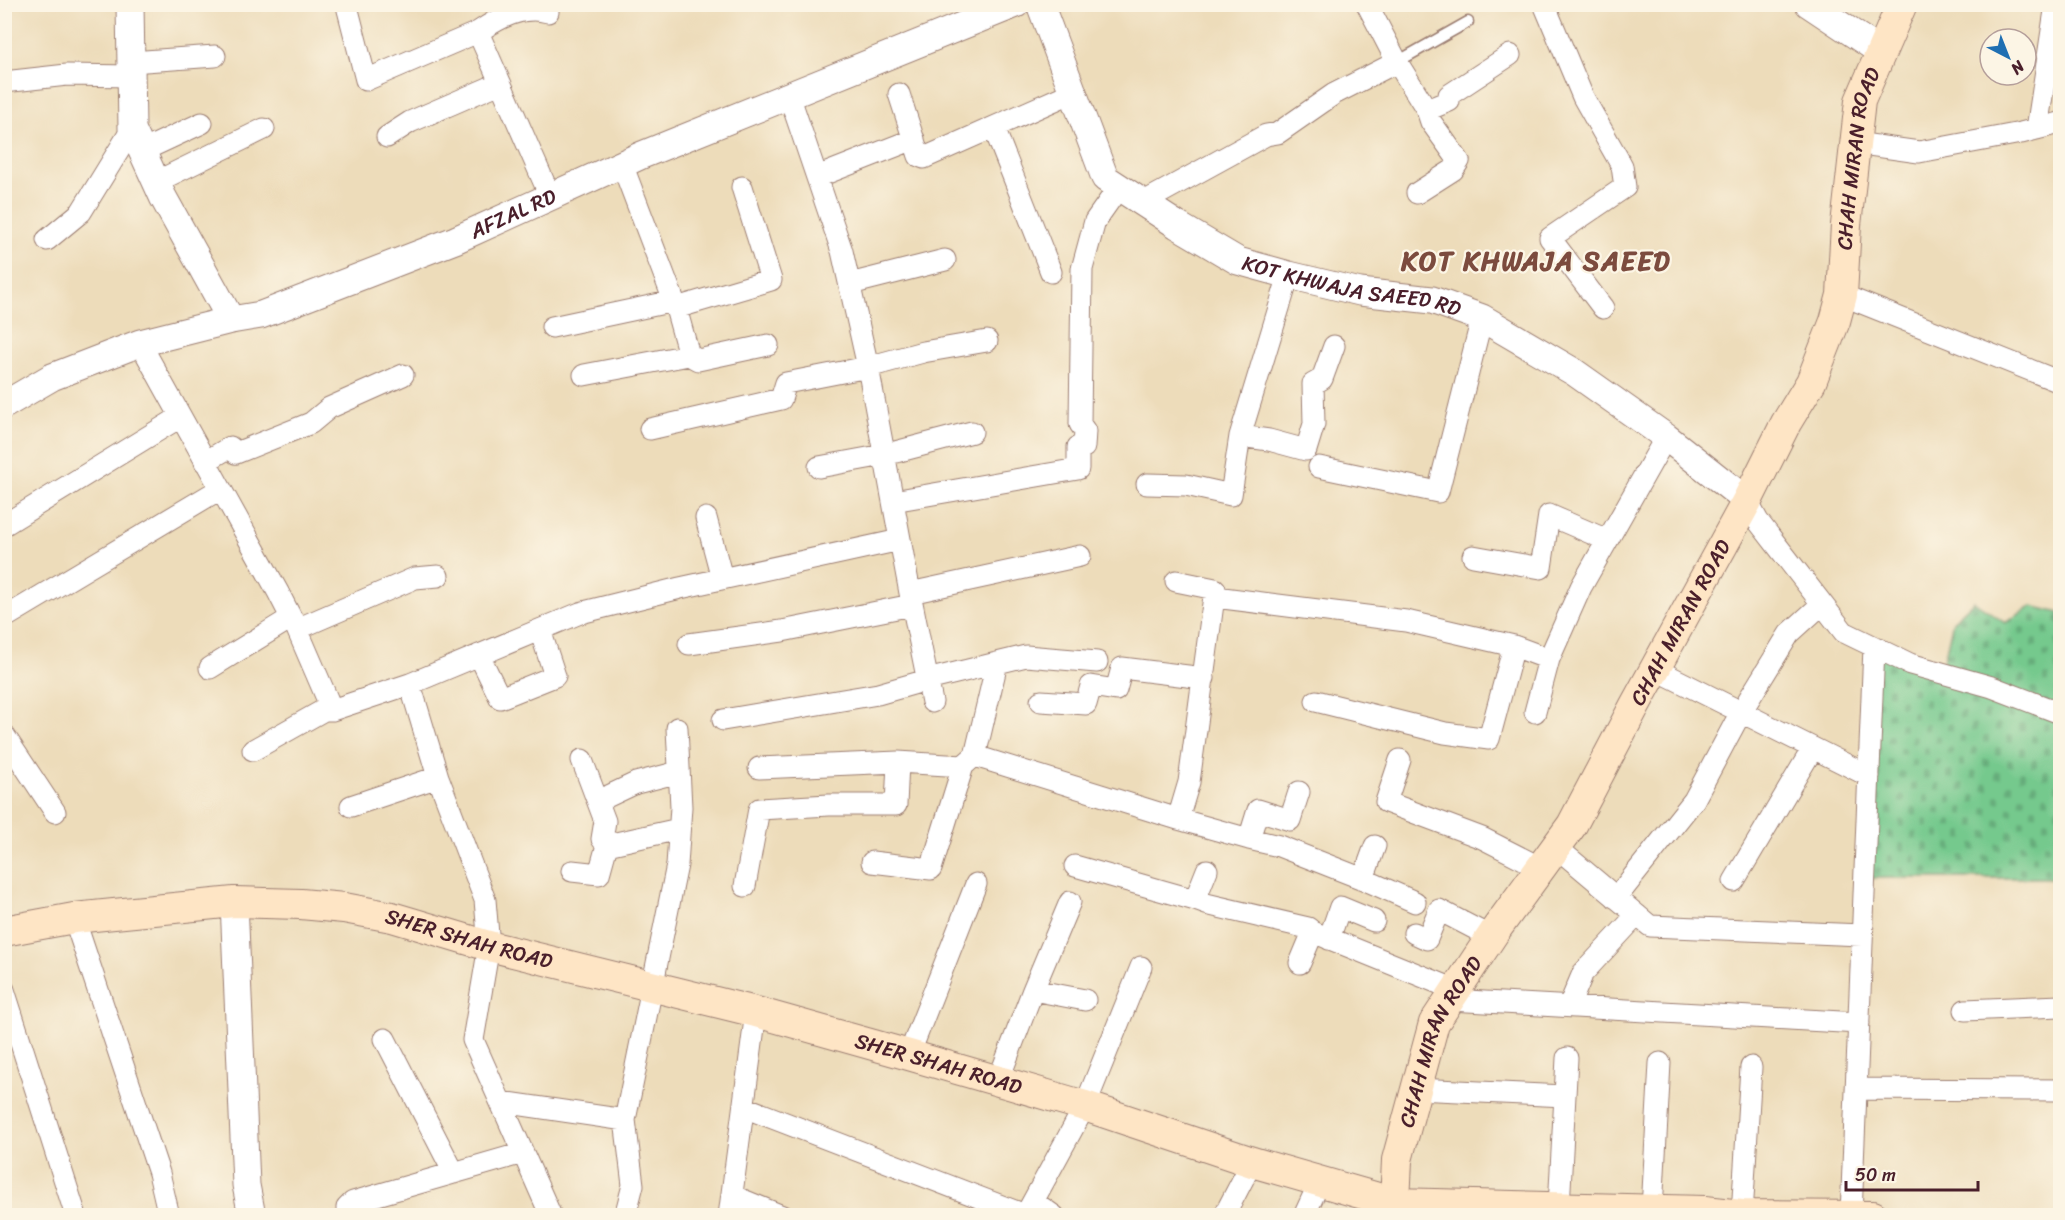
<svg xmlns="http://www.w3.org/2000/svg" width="2065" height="1220" font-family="Sriracha,sans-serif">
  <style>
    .cemetery { fill: url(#cemetery-stones); stroke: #5f745c; stroke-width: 1.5 }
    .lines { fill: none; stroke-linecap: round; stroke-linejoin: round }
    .service-casing { stroke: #9c7e72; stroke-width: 13 }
    .minor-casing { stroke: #9c7e72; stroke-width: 23 }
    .tertiary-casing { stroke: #9c7e72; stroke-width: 29 }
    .secondary-casing { stroke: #9c7e72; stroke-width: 32 }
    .service { stroke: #fff; stroke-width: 10 }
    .minor { stroke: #fff; stroke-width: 21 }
    .tertiary { stroke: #fff; stroke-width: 27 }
    .secondary { stroke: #fee5c5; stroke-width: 30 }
    .labels { text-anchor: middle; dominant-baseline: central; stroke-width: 4.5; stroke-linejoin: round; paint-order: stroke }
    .street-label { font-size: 21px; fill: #4a1f2b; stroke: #fcf5e5 }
    .district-label { font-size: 27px; font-weight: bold; letter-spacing: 1.5px; fill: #7c4b3e; stroke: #fcf5e5 }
  </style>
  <defs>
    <pattern id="cemetery-stones" width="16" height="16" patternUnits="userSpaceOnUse" patternTransform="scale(1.5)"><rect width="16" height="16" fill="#74c98d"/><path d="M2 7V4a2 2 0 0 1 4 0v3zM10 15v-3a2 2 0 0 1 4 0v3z" fill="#66ac7a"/></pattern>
  </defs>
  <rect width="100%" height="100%" fill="#fcf5e5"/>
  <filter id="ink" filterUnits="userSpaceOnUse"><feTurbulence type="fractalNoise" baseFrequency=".0167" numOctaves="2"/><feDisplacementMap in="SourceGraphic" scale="12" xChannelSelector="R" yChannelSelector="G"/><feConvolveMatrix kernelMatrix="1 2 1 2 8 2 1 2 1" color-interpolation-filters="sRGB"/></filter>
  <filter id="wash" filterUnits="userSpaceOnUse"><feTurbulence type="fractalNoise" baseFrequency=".008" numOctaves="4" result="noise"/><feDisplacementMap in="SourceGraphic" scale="24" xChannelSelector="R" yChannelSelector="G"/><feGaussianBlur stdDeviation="1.35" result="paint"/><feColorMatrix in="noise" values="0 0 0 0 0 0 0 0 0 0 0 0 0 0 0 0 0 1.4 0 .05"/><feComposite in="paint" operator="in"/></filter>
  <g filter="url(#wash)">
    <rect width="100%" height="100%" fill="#eddcba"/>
    <path class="cemetery" d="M1974 601 2005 623 2032 606 2060 613V878H1865L1874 647 1942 669 1953 621Z"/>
  </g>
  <g filter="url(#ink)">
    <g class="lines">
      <defs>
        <path id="service" d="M1397 62 1468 22"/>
        <path id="minor" d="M1367 4 1397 62 1427 110 1449 101V95L1510 55
          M1544 4 1583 97 1622 166 1625 187 1550 238 1603 308
          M348 10 366 80 478 32 550 196
          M478 32C499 18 522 5 548 12V4
          M131 62 215 56
          M4 82 67 75 131 76
          M899 94 919 156 924 158 1073 92
          M789 95 842 251 868 367 910 593 932 702
          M994 128 1051 272
          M2037 129 2056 4
          M387 137 410 122 500 83
          M1855 143 1919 152 2021 133 2060 123
          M142 151 202 123
          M817 177 914 139
          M156 182 264 129
          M1417 193 1453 170 1459 161 1431 122 1427 110
          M1142 203 1266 135 1278 133 1334 94 1397 62
          M47 240 81 212 132 129
          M850 284 945 260
          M1842 295 2060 382
          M676 308 771 280 742 187
          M552 327 674 301 622 164
          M140 343 278 592 297 629 332 710
          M689 355 698 360 768 345
          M584 375 689 355 674 301
          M650 429 781 399 786 383 868 367 923 352 987 341
          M1240 436 1269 440 1306 450 1314 424 1313 384 1322 379 1334 346
          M205 462 230 447 236 453 311 423 329 408 403 375
          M819 467 884 455 972 432
          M1319 467 1438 492 1482 318
          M1147 484 1186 485 1231 495 1240 436 1289 275
          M893 501 1078 469V447H1084L1085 431 1080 424 1082 269 1095 221 1119 187
          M1747 501 1758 521 1844 632 1910 664 1992 687 2060 713
          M706 518 722 578
          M4 525 180 417
          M1473 556 1541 568 1549 515 1607 540
          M910 593 1080 556
          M1215 597 1406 621 1514 646 1489 739 1445 733 1316 701
          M4 618 220 489
          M297 629 415 578 438 576
          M689 644 782 631 912 605
          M1514 646 1549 659 1581 587 1666 437
          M479 655 500 698 555 676 540 630
          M997 663 975 756 1178 819 1189 782 1215 589 1176 581
          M210 668 291 618
          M1655 669 1869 776
          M410 684 438 777 485 900 489 946 473 1040 551 1216
          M1041 701 1086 704 1091 686 1116 690 1122 668 1204 678
          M1535 712 1549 659
          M723 720 878 694 927 680 1026 656 1097 662
          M4 735 55 812
          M253 750 324 710H332L410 684 580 613 680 588 900 540
          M582 760 605 821 602 839 607 845
          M1400 760 1386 802 1482 838 1541 868
          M759 768 898 762
          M598 801 636 783 679 772
          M351 806 438 777
          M1178 819 1249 839 1258 810 1290 820 1299 792
          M1249 839 1279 846 1363 879 1375 846
          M1556 847 1650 926 1862 935
          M872 862 931 869 963 766 972 758
          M1075 866 1195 900
          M1207 870 1195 900 1206 904 1308 928 1313 932
          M572 871 599 874 607 845 679 829
          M1363 879 1415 902
          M1734 881 1813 748
          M745 886 759 809 829 805H896L898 762 963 766
          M1616 898 1694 800 1741 712 1789 634 1822 604
          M74 918 159 1173 169 1216
          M1414 933 1427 939 1439 910 1491 937
          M1329 939 1340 907 1374 921
          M1300 963 1313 932 1456 990
          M4 990 76 1216
          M1033 990 1085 1000
          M1450 1000 1859 1023
          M1569 1006 1583 973 1637 915
          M1965 1010 2060 1006
          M385 1039 454 1173
          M909 1055 976 884
          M998 1081 1033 990 1070 902
          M1416 1089 1565 1096
          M1856 1089 2060 1090
          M501 1102 625 1120
          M744 1107 1025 1215
          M733 1196 782 1216
          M1034 1202 1054 1216
          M1559 1207 1567 1058
          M1652 1210 1660 1063
          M1742 1215 1751 1067
          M1851 1215 1874 647
          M349 1216 347 1208 353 1202 523 1153
          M625 1216 633 1185 625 1120 677 865 681 807 677 728
          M729 1216 756 1012
          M1025 1216 1085 1106 1141 967
          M1224 1216 1252 1162
          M1304 1216 1320 1181"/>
        <g id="tertiary">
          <path d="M130 4 132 129 163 197 231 320"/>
          <path id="s1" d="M1040 4 1105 178 1177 225 1238 261 1289 275 1360 292 1432 300 1482 318 1574 372 1666 437 1747 501"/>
          <path d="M1809 4 1881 52"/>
          <path id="s2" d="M4 405 52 377 140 343 231 320 261 315 455 240 642 155 1016 4"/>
          <path d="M234 902 246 1185 252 1216"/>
        </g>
        <g id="secondary">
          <path id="s3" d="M4 931 74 918 234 902 301 904 344 908 392 917 489 946 756 1012 909 1055 1085 1106 1252 1162 1395 1203 1705 1211 1742 1215 1873 1216"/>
          <path id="s4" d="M1395 1203 1397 1160 1434 1023 1497 928 1572 825 1634 707 1747 501 1786 423 1811 382 1835 321 1842 295 1846 225 1860 101 1902 4"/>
        </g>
      </defs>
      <use href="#service" class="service-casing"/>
      <use href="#minor" class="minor-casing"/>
      <use href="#tertiary" class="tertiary-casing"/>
      <use href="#secondary" class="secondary-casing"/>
      <use href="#service" class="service"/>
      <use href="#minor" class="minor"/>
      <use href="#tertiary" class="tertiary"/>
      <use href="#secondary" class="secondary"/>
    </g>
  </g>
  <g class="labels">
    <g class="street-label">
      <text stroke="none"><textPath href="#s4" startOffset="1160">CHAH MIRAN ROAD</textPath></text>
      <text stroke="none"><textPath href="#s2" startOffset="546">AFZAL RD</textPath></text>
      <text stroke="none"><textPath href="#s1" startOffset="459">KOT KHWAJA SAEED RD</textPath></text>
      <text stroke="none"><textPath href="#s4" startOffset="656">CHAH MIRAN ROAD</textPath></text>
      <text stroke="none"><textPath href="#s3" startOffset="471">SHER SHAH ROAD</textPath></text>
      <text stroke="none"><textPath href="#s4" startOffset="170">CHAH MIRAN ROAD</textPath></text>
      <text stroke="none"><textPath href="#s3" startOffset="957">SHER SHAH ROAD</textPath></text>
    </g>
    <g class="district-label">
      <text x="1536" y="261">KOT KHWAJA SAEED</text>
    </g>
  </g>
  <rect width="2065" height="1220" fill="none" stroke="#fcf5e5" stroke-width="24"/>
  <g transform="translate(2008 57) rotate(138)"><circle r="28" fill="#fcf5e5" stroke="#b59f9b" stroke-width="1.5"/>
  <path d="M0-4.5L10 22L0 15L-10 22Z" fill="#1f6fb2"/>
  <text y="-9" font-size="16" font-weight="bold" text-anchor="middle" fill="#4a1f2b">N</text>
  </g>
  <path d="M1846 1181v9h132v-9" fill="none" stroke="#4a1f2b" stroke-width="3"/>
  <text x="1855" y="1181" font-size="18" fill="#4a1f2b" stroke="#fcf5e5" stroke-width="4.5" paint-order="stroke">50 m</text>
</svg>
